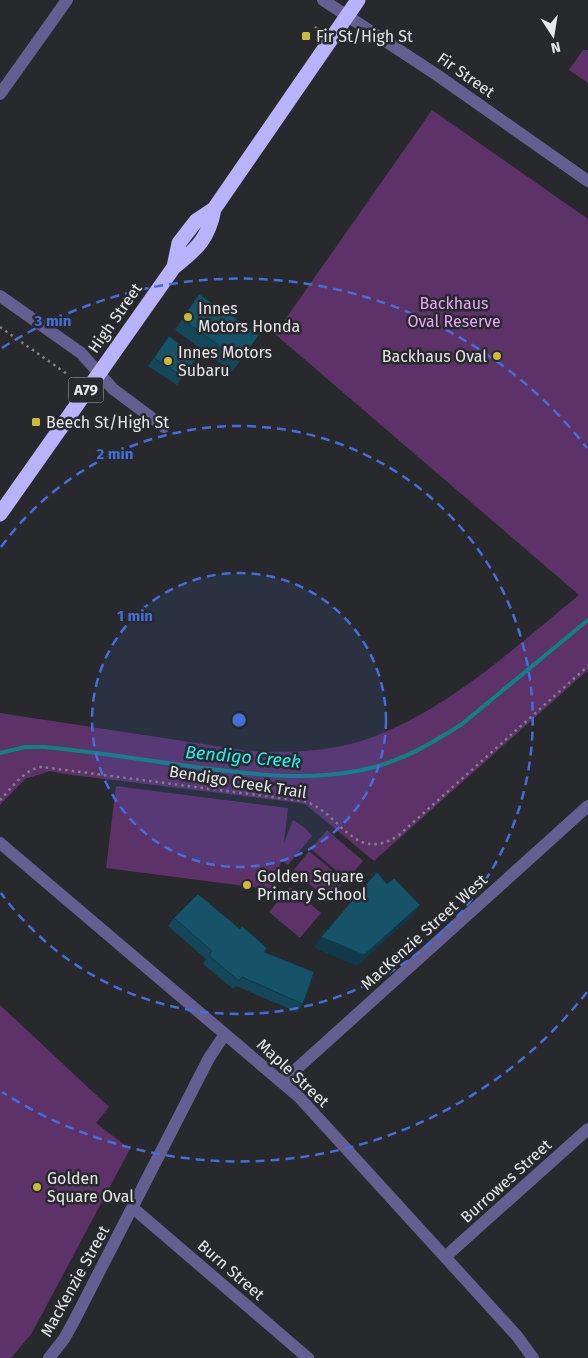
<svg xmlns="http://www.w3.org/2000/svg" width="588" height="1358" font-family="'Fira Sans',sans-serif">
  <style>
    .green { fill: #5d3268 }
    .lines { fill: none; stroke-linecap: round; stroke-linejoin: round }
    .stream { stroke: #0e8283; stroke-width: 4 }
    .path { stroke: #7f8184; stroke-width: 2.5; stroke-dasharray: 2.5 4; stroke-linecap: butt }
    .minor { stroke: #655f91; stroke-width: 12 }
    .highway { stroke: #b9b2fc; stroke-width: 15 }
    .wall { fill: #144759 }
    .shaded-wall { fill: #103a49 }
    .building { fill: #175368; stroke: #103a49 }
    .ring { fill: none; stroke: #456ddc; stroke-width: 2.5; stroke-dasharray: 9 6 }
    .poi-dot { fill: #caba3a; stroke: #27292c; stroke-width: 2 }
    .labels { text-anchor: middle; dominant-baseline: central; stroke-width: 5; stroke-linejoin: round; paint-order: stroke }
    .shield { fill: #27292c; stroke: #adafb1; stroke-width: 1 }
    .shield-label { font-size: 15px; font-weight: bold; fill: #e6e8ea }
    .poi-label { font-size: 16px; fill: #e6e8ea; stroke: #27292c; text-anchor: start }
    .street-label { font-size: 16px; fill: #e6e8ea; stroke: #27292c }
    .park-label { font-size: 16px; fill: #eba3fd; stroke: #27292c }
    .water-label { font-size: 18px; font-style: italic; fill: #1ff0f0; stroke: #27292c }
    .centre { fill: #456ddc; stroke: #27292c; stroke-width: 2.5 }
    .ring-label { font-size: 15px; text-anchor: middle; font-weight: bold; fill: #456ddc; stroke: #27292c; stroke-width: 5; stroke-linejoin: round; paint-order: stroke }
  </style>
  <rect width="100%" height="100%" fill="#27292c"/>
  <path class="green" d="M583 50H588V83L569 70Z
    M432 110 588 219V670L374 861 306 805 300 803 64 774 50 771 25 779 0 805V713L249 751C289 753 332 752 370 738 449 709 514 648 579 595L275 334Z
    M116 786 288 808 284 843 293 820 304 827 312 836 288 865 281 860 276 890 106 868Z
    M327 830 363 861 347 880 311 849Z
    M309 851 345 881 329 900 293 871Z
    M290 887 321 913 300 938 269 912Z
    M0 1005 109 1107 96 1123 130 1149 32 1333 11 1358H0Z"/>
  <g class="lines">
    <path class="stream" d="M0 753 25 747H44C97 752 150 761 203 768 257 775 307 781 362 770 398 763 431 744 462 724L588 620"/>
    <path class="path" d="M315 27 322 31
      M0 327 67 374
      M0 800C11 789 25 768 42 767L303 801C340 810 353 866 399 835L588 666"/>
    <path class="minor" d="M323 0 437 75 588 181
      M0 94 67 0
      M0 296 81 353 113 389 164 427
      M0 843 299 1097 445 1257 517 1336 533 1358
      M282 1082 588 806
      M133 1208 308 1358
      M445 1257 588 1129
      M49 1358 64 1339 74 1321 209 1058 225 1034"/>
    <path class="highway" d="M174 267 179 243 196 221 214 209 358 0
      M0 514 174 267C197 249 209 238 214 209"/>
  </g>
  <path class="wall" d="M199 294 230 316 259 335 232 372 175 330Z
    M169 336 197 357 177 385 148 366Z
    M174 918 264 952 303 1004 297 1012 236 986 233 989 203 964 206 959 168 926Z"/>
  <path class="shaded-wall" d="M420 905 412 916 357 966 314 948 321 937Z"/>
  <path class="building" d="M199 294 230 316 231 315 259 335 240 361 182 319Z
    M169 336 197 357 183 377 154 358Z
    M377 872 387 884 394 878 420 905 364 955 321 937Z
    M198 894 240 929 242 926 267 948 264 952 314 972 303 1004 242 977 239 981 209 956 212 951 174 918Z"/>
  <circle cx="239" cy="720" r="147" fill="#456ddc" fill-opacity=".12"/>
  <g class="ring">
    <circle cx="239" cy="720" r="147"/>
    <path d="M1 547A294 294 0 1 1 1 893"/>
    <path d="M587 992A441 441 0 0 1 2 1092M2 348A441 441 0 0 1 587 448"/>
  </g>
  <g class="poi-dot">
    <rect x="301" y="31" width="10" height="10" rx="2.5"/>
    <circle cx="188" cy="317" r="5"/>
    <circle cx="497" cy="356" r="5"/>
    <circle cx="168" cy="361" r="5"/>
    <rect x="31" y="417" width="10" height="10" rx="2.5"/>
    <circle cx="247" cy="885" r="5"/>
    <circle cx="37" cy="1187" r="5"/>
  </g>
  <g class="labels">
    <rect class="shield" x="68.5" y="377.5" width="35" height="25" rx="4"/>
    <g class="shield-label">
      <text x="86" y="390">A79</text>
    </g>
    <g class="poi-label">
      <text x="316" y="36">Fir St/High St</text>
      <text x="198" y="308">Innes<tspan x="198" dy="18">Motors Honda</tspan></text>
      <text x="178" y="352">Innes Motors<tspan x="178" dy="18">Subaru</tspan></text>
      <text x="487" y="356" text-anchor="end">Backhaus Oval</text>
      <text x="46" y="422">Beech St/High St</text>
      <text x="257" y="876">Golden Square<tspan x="257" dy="18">Primary School</tspan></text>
      <text x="47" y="1178">Golden<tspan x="47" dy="18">Square Oval</tspan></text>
    </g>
    <g class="street-label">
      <text transform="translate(466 75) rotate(35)">Fir Street</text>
      <text transform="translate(115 318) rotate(-55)">High Street</text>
      <text transform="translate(238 782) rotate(9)">Bendigo Creek Trail</text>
      <text transform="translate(424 932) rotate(-42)">MacKenzie Street West</text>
      <text transform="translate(293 1073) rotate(43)">Maple Street</text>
      <text transform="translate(506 1181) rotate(-42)">Burrowes Street</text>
      <text transform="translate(231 1270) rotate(41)">Burn Street</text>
      <text transform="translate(75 1281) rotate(-61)">MacKenzie Street</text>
    </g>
    <g class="park-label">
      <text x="454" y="303">Backhaus<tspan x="454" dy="18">Oval Reserve</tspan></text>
    </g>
    <g class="water-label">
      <text transform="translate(243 757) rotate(5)">Bendigo Creek</text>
    </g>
  </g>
  <circle cx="239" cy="720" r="8" class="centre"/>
  <g class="ring-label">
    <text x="53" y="326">3 min</text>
    <text x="115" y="459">2 min</text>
    <text x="135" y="621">1 min</text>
  </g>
  <g transform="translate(553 35) rotate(168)" stroke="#27292c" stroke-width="4" paint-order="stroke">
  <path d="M0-4L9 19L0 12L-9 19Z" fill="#e6e8ea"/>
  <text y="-8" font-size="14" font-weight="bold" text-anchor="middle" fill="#e6e8ea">N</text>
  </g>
</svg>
